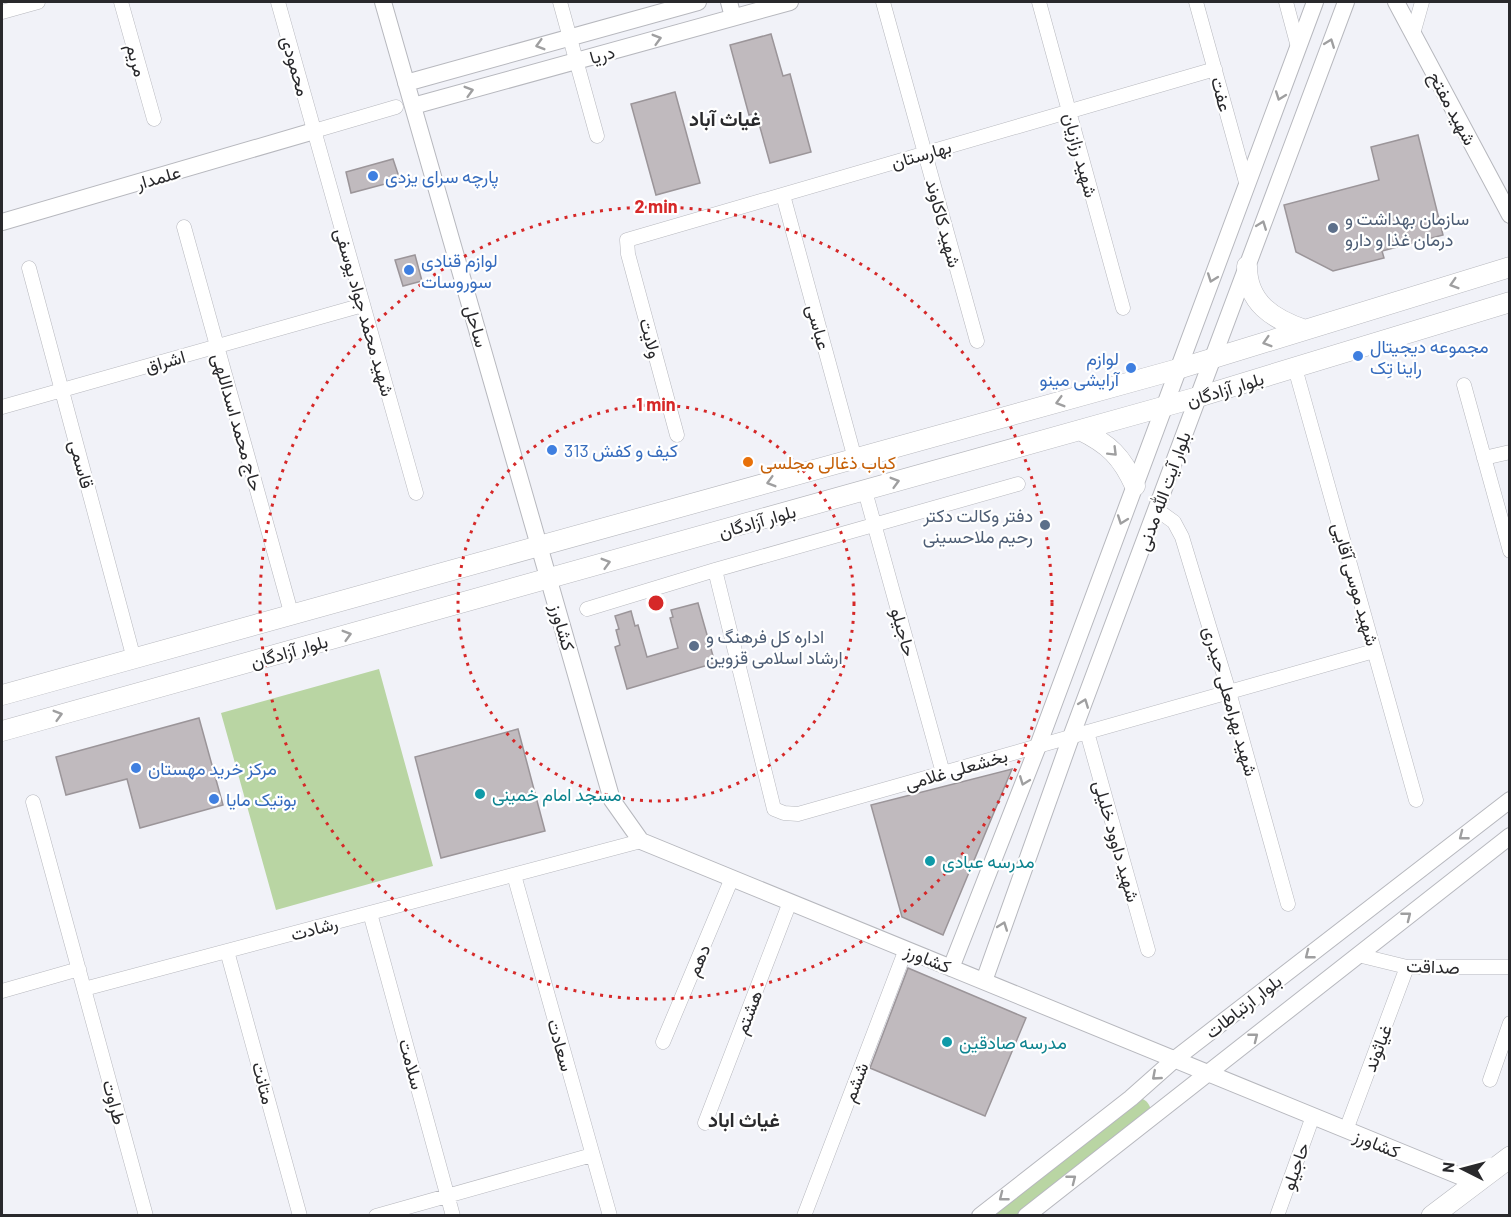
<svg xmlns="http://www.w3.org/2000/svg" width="1511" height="1217" font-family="Barlow,Vazirmatn,sans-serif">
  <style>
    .green { fill: #b9d5a3 }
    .building { fill: #c0babe; stroke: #9b9599; stroke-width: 1.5 }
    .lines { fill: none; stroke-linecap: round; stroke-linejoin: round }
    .minor-casing { stroke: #b7b8be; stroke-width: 15 }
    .tertiary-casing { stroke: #b7b8be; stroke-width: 18 }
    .secondary-casing { stroke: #b7b8be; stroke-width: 21 }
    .primary-casing { stroke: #b7b8be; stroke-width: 22 }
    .minor { stroke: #fff; stroke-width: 14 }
    .tertiary { stroke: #fff; stroke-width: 16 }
    .secondary { stroke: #fff; stroke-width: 20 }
    .primary { stroke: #fff; stroke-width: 21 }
    .oneway { stroke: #9f9fa0 }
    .ring { fill: none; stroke: #d62828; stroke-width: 3; stroke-dasharray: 3 6 }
    .shop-dot { fill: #3f7fe0; stroke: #fff; stroke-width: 2 }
    .service-dot { fill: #5c6f8a; stroke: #fff; stroke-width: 2 }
    .food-dot { fill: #e8710a; stroke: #fff; stroke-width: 2 }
    .culture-dot { fill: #0f9aa8; stroke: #fff; stroke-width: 2 }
    .labels { text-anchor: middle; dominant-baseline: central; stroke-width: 4.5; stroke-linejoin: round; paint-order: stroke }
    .street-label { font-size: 18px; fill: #29292c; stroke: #fff }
    .shop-label { font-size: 18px; fill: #366cbe; stroke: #fff; text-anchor: start }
    .service-label { font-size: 18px; fill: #4e5e75; stroke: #fff; text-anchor: start }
    .food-label { font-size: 18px; fill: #c56008; stroke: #fff; text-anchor: start }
    .culture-label { font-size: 18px; fill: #0d838f; stroke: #fff; text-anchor: start }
    .neighbourhood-label { font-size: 20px; font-weight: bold; fill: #29292c; stroke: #fff }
    .centre { fill: #d62828; stroke: #fff; stroke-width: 3 }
    .ring-label { font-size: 18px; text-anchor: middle; font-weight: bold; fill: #d62828; stroke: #fff; stroke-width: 4.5; stroke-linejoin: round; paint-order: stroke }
  </style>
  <rect width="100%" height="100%" fill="#f1f2f8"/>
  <path class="green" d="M379 669 433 866 276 910 221 713Z
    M1137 1097C1145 1099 1149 1102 1151 1110L1026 1215 980 1216Z"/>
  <path class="building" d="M771 34 783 76 790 74 811 152 770 163 756 113 749 115 730 45Z
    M675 92 700 183 656 195 631 104Z
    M1418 135 1443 235 1382 251 1384 258 1333 271 1296 252 1284 205 1379 180 1371 147Z
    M393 159 400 180 351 193 346 172Z
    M415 255 422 281 403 286 395 260Z
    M698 603 715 663 627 689 615 647 620 645 616 630 619 629 615 616 631 611 635 626 638 625 647 657 678 648 670 618 673 617 671 610Z
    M199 718 223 805 140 828 127 779 66 795 56 757Z
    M518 729 545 831 441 858 415 757Z
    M1012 769 943 935 902 917 871 805Z
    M908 968 1026 1018 985 1116 870 1068Z"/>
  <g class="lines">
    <defs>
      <path id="minor" d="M121 2 154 119
        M278 2 416 493
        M560 2 597 136
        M883 2 977 341
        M1039 2 1123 308
        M1196 2 1247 186
        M1286 2 1298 47
        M2 12 38 2
        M1413 34 1422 2
        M314 131 396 107
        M783 195 855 459
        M184 227 292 616
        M29 268 134 659
        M1295 368 1416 800
        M1464 385 1510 551
        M2 407 363 305
        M677 435 628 254 627 240 1215 69
        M1484 458 1510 452
        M865 491 943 773
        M1156 509 1174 522 1182 537 1229 692 1288 904
        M715 570 774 809 784 813 798 814 1374 651
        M587 609 715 570 1018 484
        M1087 732 1148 950
        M33 802 146 1216
        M514 875 610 1216
        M370 913 453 1216
        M227 951 300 1216
        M1358 955 1407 967H1510
        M84 989 641 841
        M2 991 79 969
        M663 1042 732 878
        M1490 1080 1510 1023
        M705 1123 790 902
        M1346 1130 1407 967
        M376 1216 592 1155
        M804 1216 906 949
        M1277 1216 1313 1116"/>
      <path id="tertiary" d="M383 2 612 800 641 841 1474 1182
        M729 2 733 17
        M1396 2 1510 215
        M406 83 698 2
        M413 106 790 2
        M2 222 314 131
        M951 968 1038 746 1315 2
        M984 981 1071 737 1346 2
        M980 1216 1131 1098 1175 1059 1510 800
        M1026 1216 1510 836"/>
      <path id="secondary" d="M1247 266C1247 303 1273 319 1305 330
        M1080 430C1109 444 1122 457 1135 486
        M2 695 1178 369 1510 267
        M2 731 1198 397 1510 302"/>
      <path id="primary" d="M1432 1216 1510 1157"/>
    </defs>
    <use href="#minor" class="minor-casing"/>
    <use href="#tertiary" class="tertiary-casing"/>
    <use href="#secondary" class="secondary-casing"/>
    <use href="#primary" class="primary-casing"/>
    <use href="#minor" class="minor"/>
    <use href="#tertiary" class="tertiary"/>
    <use href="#secondary" class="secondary"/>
    <use href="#primary" class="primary"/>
  </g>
  <defs><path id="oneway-chevron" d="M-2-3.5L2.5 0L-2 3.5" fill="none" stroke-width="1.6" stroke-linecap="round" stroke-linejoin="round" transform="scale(1.5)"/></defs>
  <g class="oneway">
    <use href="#oneway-chevron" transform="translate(657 39) rotate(-16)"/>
    <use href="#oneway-chevron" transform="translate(1330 43) rotate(-69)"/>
    <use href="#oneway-chevron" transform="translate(540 45) rotate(164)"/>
    <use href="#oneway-chevron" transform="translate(469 91) rotate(-16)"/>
    <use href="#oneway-chevron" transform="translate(1280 96) rotate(110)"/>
    <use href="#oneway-chevron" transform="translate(1262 225) rotate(-69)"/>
    <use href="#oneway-chevron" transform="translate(1212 278) rotate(110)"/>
    <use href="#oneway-chevron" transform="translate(1454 284) rotate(163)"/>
    <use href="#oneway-chevron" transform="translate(1267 342) rotate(163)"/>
    <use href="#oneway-chevron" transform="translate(1060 402) rotate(164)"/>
    <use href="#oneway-chevron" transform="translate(1113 452) rotate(45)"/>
    <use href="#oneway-chevron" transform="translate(771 482) rotate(164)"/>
    <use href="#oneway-chevron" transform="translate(895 482) rotate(-16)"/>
    <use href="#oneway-chevron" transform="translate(1122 520) rotate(110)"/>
    <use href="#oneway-chevron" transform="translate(606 563) rotate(-16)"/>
    <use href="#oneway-chevron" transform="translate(347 635) rotate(-16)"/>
    <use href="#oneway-chevron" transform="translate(1084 703) rotate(-69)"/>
    <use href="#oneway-chevron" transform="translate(58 715) rotate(-16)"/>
    <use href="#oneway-chevron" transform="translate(1024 781) rotate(111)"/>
    <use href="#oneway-chevron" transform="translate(1463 836) rotate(142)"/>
    <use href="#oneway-chevron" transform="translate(1407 916) rotate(-38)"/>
    <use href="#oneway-chevron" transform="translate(1003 926) rotate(-70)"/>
    <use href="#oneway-chevron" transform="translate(1309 955) rotate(142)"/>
    <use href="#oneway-chevron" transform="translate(1254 1037) rotate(-38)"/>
    <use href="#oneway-chevron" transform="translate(1156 1076) rotate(139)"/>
    <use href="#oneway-chevron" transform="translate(1072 1179) rotate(-38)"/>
    <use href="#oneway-chevron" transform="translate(1003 1197) rotate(142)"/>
  </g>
  <g class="ring">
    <circle cx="656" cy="603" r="198"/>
    <circle cx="656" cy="603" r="396"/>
  </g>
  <g class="shop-dot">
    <circle cx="373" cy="176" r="6"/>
    <circle cx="409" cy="270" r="6"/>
    <circle cx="1358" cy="356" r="6"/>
    <circle cx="1131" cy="368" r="6"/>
    <circle cx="552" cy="450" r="6"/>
    <circle cx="136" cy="768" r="6"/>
    <circle cx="214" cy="799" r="6"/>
  </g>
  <g class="service-dot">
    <circle cx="1333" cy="228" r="6"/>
    <circle cx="1045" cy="525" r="6"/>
    <circle cx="694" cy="646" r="6"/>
  </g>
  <circle class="food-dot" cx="748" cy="462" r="6"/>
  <g class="culture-dot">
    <circle cx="480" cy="794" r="6"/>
    <circle cx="930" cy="861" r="6"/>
    <circle cx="947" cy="1042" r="6"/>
  </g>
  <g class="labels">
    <g class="street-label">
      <text transform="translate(602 54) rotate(-16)">دریا</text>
      <text transform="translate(137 60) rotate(74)">مریم</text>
      <text transform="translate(296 66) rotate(74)">محمودی</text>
      <text transform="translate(1222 94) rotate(75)">عفت</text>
      <text transform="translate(1453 108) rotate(62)">شهید مفتح</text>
      <text transform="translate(921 154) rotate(-16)">بهارستان</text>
      <text transform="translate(1081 155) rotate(75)">شهید رزازیان</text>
      <text transform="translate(158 177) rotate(-16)">علمدار</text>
      <text transform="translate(944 223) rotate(75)">شهید کاکاوند</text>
      <text transform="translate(365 312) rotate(74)">شهید محمد جواد یوسفی</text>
      <text transform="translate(477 326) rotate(74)">ساحل</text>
      <text transform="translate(819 327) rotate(75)">عباسی</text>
      <text transform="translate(651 338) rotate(75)">ولایت</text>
      <text transform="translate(165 361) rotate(-16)">اشراق</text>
      <text transform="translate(1225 389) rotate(-17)">بلوار آزادگان</text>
      <text transform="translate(238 422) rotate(74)">حاج محمد اسداللهی</text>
      <text transform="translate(82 464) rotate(75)">قاسمی</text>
      <text transform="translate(1163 491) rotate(-70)">بلوار آیت الله مدنی</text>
      <text transform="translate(757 521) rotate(-16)">بلوار آزادگان</text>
      <text transform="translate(1356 584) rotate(74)">شهید موسی آقایی</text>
      <text transform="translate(563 627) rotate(74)">کشاورز</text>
      <text transform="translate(904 632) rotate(74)">حاجیلو</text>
      <text transform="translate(289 651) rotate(-16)">بلوار آزادگان</text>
      <text transform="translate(1231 701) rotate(74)">شهید بهرامعلی حیدری</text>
      <text transform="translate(956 769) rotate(-16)">بخشعلی غلامی</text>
      <text transform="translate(1117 841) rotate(74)">شهید داوود خلیلی</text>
      <text transform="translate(314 928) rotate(-15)">رشادت</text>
      <text transform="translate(928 958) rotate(22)">کشاورز</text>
      <text transform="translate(698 960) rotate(-67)">دهم</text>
      <text transform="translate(1433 966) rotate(2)">صداقت</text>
      <text transform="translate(1243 1006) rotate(-38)">بلوار ارتباطات</text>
      <text transform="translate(748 1012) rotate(-69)">هشتم</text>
      <text transform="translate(561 1045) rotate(74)">سعادت</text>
      <text transform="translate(1377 1048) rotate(-69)">غیاثوند</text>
      <text transform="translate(412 1064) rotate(75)">سلامت</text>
      <text transform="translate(855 1082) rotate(-69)">ششم</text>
      <text transform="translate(264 1083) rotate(75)">متانت</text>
      <text transform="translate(115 1102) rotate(75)">طراوت</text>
      <text transform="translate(1377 1143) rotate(22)">کشاورز</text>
      <text transform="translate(1295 1166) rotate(-70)">حاجیلو</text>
    </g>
    <g class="shop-label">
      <text x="385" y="176">پارچه سرای یزدی</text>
      <text x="421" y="260">لوازم قنادی<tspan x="421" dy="21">سوروسات</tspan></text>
      <text x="1370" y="346">مجموعه دیجیتال<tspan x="1370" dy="21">راینا تِک</tspan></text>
      <text x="1119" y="358" text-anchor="end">لوازم<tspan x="1119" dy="21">آرایشی مینو</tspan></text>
      <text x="564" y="450">کیف و کفش 313</text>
      <text x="148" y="768">مرکز خرید مهستان</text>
      <text x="226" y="799">بوتیک مایا</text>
    </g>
    <g class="service-label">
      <text x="1345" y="218">سازمان بهداشت و<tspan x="1345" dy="21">درمان غذا و دارو</tspan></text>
      <text x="1033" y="515" text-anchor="end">دفتر وکالت دکتر<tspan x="1033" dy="21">رحیم ملاحسینی</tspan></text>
      <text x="706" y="636">اداره کل فرهنگ و<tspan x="706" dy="21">ارشاد اسلامی قزوین</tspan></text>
    </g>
    <g class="food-label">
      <text x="760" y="462">کباب ذغالی مجلسی</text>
    </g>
    <g class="culture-label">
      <text x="492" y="794">مسجد امام خمینی</text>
      <text x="942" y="861">مدرسه عبادی</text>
      <text x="959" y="1042">مدرسه صادقین</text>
    </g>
    <g class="neighbourhood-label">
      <text x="725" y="118">غیاث آباد</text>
      <text x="744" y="1119">غیاث اباد</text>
    </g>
  </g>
  <circle cx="656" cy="603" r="9" class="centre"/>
  <g class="ring-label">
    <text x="656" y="213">2 min</text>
    <text x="656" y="411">1 min</text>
  </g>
  <rect width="1511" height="1217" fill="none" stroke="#29292c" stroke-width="6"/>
  <g transform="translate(1463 1169) rotate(276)" stroke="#ffffff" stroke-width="4.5" paint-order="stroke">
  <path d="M0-4.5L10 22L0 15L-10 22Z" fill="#29292c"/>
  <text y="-9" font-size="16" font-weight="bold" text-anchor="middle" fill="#29292c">N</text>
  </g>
</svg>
